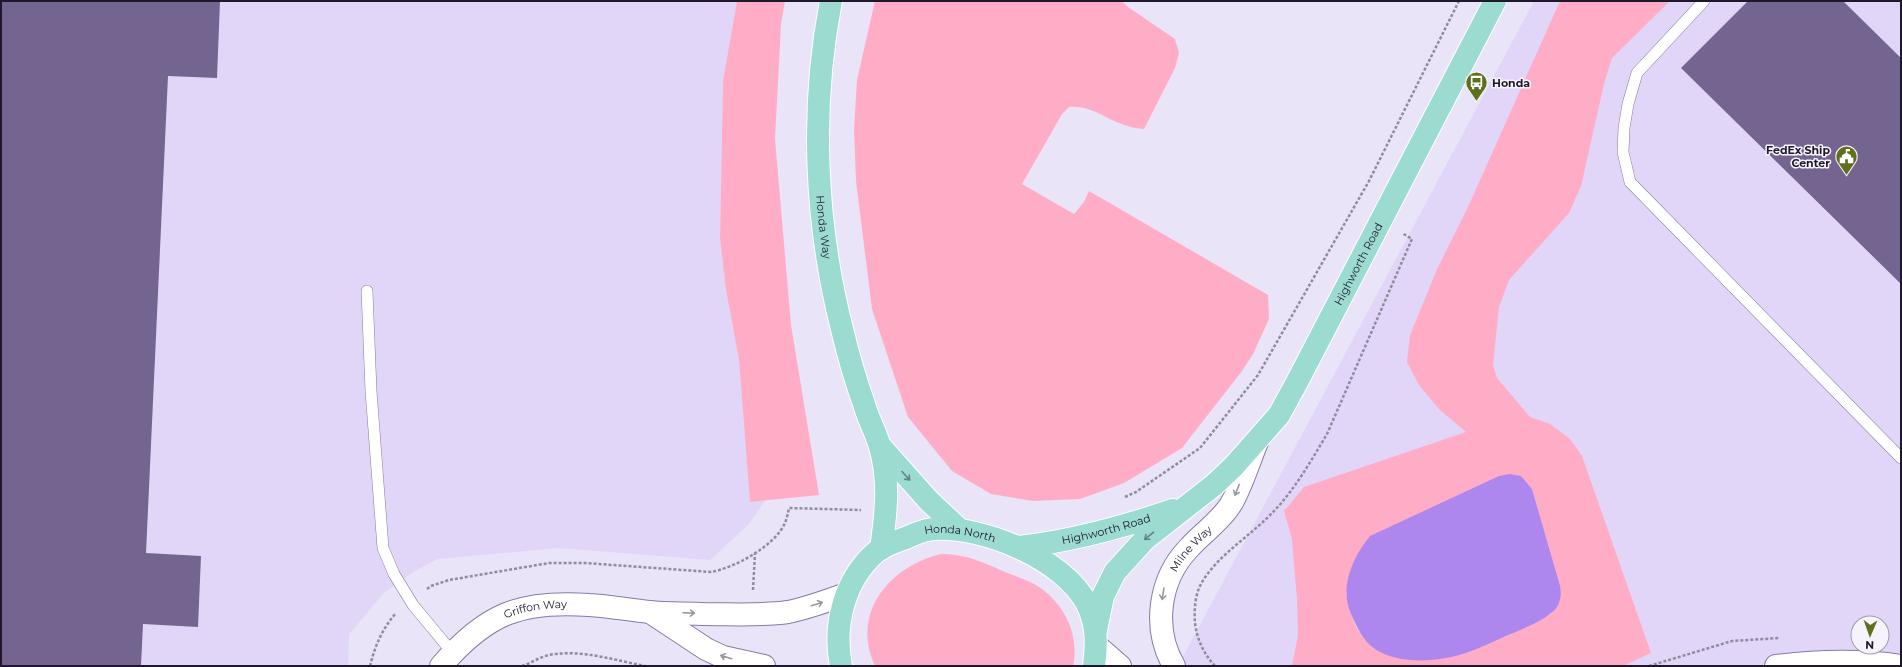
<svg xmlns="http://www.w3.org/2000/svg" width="1902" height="667" font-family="Montserrat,sans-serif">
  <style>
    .built { fill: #e1d6f8; fill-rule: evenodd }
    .green { fill: #ffadc6; fill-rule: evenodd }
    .water { fill: #ae87ee }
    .building { fill: #746490 }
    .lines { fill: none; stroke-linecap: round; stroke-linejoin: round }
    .service-casing { stroke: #8879a6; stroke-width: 12 }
    .minor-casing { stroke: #8879a6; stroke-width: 24 }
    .primary-casing { stroke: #fff; stroke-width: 24 }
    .path { stroke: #918b9e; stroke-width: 2.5; stroke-dasharray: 3 2; stroke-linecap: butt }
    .service { stroke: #fff; stroke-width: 11 }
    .minor { stroke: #fff; stroke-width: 22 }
    .primary { stroke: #9bdbd0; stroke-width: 22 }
    .oneway { stroke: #638385 }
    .oneway2 { stroke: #9a979f }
    .labels { text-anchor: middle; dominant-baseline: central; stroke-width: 3; stroke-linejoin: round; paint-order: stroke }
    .poi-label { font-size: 11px; font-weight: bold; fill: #1e182a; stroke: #f6f3fd; text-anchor: start }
    .street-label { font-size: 11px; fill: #1e182a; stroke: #f6f3fd }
  </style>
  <rect width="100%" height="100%" fill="#eae4f8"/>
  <path class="built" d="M1 1H737L723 81 720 238 726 290 739 360 750 501 766 499 749 524 710 560 559 548 438 559 413 572 384 593 349 634 348 666H1Z
    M1534 1H1901V666H1178ZM1858 623H1882V647H1858Z"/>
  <path class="green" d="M737 1H785L781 24 775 139 791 325 819 495 750 502 739 360 726 290 720 238 723 81Z
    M875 1H1122L1128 7 1175 39 1179 53 1175 68 1144 129C1139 128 1133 128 1128 126 1108 121 1092 105 1069 107L1062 114 1022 184 1074 214 1084 202 1089 191 1268 295 1269 319 1253 354 1242 371 1182 448 1124 483 1080 499 1033 501 991 494 952 471 908 417 872 309 856 181 854 130 857 80Z
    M1560 1H1670L1612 58 1604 84 1581 186 1569 213 1509 280 1499 307 1493 365 1497 378 1530 417 1550 424 1570 439 1582 456 1651 653 1623 666H1292L1298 635 1297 600 1292 539 1284 511 1304 487 1466 432 1439 409 1419 385 1407 362 1410 335 1438 267 1468 207ZM1532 489 1542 526 1552 613C1508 636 1442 667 1391 656 1386 654 1381 649 1376 645 1371 642 1363 637 1359 632 1352 620 1348 606 1346 592Z
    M941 554C966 554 982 562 1005 572 1015 576 1026 580 1036 585 1063 602 1080 633 1073 666H875C850 613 890 566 941 554Z"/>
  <path class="water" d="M1510 474 1521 476 1532 489 1560 586C1562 596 1560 607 1551 613 1539 623 1522 629 1508 635 1494 641 1480 648 1466 653 1439 662 1399 665 1375 649 1363 641 1357 627 1351 614 1339 587 1353 557 1370 536L1499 476Z"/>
  <path class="building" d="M1 1H220L217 78 168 76 146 553 201 556 198 627 143 624 141 666H1Z
    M1748 1H1843L1901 58V284L1681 68Z"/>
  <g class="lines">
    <defs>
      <path id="service" d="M1704 1 1637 73 1628 104 1624 128 1623 152 1630 182 1901 458
        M367 291 371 391 383 548 394 574 413 605 452 652"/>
      <g id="minor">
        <path d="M650 612 706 649 723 657 764 666"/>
        <path d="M1097 646 1120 666"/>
        <path id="s1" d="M441 666C486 614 520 600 589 605 609 606 629 610 649 612 667 614 686 613 704 614 732 614 760 616 788 612 808 608 827 601 846 594"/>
        <path id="s2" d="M1174 666C1152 628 1159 579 1189 548 1202 533 1221 521 1231 504 1241 488 1249 461 1257 442"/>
        <path d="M1776 666C1817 661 1860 660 1901 666"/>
      </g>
      <g id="primary">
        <path id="s3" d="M831 1C810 108 815 223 842 329 848 354 855 379 864 404 868 419 876 432 880 447 890 481 886 514 881 549"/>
        <path d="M881 447 929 501 960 530"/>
        <path id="s4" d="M1019 547C1072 541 1123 527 1173 510"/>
        <path id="s5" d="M1096 630 1103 596 1115 572 1145 539 1214 485 1234 466 1279 415 1297 382 1495 1"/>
        <path id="s6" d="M841 666C833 625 844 580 876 552 883 546 894 542 903 539 913 535 924 529 935 529 983 526 1064 559 1087 604 1097 624 1097 644 1094 666"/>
      </g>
    </defs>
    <use href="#service" class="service-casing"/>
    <use href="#minor" class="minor-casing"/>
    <use href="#primary" class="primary-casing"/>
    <path class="path" d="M1125 497 1136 492 1200 448 1258 375 1369 181 1459 1
      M427 589 431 586 449 580 549 563H585L711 572C734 568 775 546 785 523 787 518 788 513 789 508L861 510
      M753 590 755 553
      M370 666C375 646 382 629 396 613
      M522 666C531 663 540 657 549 655 580 649 614 660 645 666
      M1215 666C1203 653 1197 639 1195 623 1194 610 1195 595 1201 584 1216 556 1252 535 1274 511 1295 489 1311 461 1327 434L1412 239 1402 233
      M1649 666 1732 641 1779 638"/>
    <use href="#service" class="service"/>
    <use href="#minor" class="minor"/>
    <use href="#primary" class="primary"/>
  </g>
  <defs><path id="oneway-shaft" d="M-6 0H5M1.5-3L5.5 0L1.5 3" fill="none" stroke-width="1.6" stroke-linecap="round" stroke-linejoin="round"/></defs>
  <g class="oneway">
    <use href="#oneway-shaft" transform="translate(906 476) rotate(48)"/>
    <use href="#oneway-shaft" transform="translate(1149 536) rotate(140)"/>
  </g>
  <g class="oneway2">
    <use href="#oneway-shaft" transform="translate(1237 490) rotate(112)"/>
    <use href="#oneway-shaft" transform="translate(1163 594) rotate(99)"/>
    <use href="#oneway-shaft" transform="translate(817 604) rotate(-18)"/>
    <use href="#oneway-shaft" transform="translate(689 613) rotate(2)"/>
    <use href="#oneway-shaft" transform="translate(726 657) rotate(-164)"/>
  </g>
  <defs>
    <symbol id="bus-pin" viewBox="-11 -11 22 30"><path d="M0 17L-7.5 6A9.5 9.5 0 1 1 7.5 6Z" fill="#5f701c" stroke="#f6f3fd"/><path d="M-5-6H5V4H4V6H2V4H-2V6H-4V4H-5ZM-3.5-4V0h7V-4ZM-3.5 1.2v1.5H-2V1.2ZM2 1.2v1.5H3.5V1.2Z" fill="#fff"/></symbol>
    <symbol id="civic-pin" viewBox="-11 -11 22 30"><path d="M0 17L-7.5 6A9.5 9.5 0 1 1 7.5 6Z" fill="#5f701c" stroke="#f6f3fd"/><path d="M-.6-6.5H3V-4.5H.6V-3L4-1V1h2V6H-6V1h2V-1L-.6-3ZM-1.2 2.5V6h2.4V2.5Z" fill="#fff"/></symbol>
  </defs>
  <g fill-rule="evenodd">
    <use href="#bus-pin" x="1464" y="70" width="25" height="34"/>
    <use href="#civic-pin" x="1834" y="144" width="25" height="34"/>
  </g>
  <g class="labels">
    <g class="poi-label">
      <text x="1492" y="83">Honda</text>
      <text x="1830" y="150" text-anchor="end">FedEx Ship<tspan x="1830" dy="13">Center</tspan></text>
    </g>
    <g class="street-label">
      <text stroke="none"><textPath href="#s3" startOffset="227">Honda Way</textPath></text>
      <text stroke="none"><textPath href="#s5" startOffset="460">Highworth Road</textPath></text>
      <text stroke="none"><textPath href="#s4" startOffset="89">Highworth Road</textPath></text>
      <text stroke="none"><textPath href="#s6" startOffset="214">Honda North</textPath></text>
      <text stroke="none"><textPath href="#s2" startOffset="128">Milne Way</textPath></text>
      <text stroke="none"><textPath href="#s1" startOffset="114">Griffon Way</textPath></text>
    </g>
  </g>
  <rect width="1902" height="667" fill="none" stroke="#1e182a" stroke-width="4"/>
  <g transform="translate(1870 635) rotate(182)"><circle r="19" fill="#f6f3fd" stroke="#a09ba9"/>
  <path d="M0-3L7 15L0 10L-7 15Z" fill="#5f701c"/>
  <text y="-6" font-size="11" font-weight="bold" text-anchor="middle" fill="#1e182a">N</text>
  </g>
</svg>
